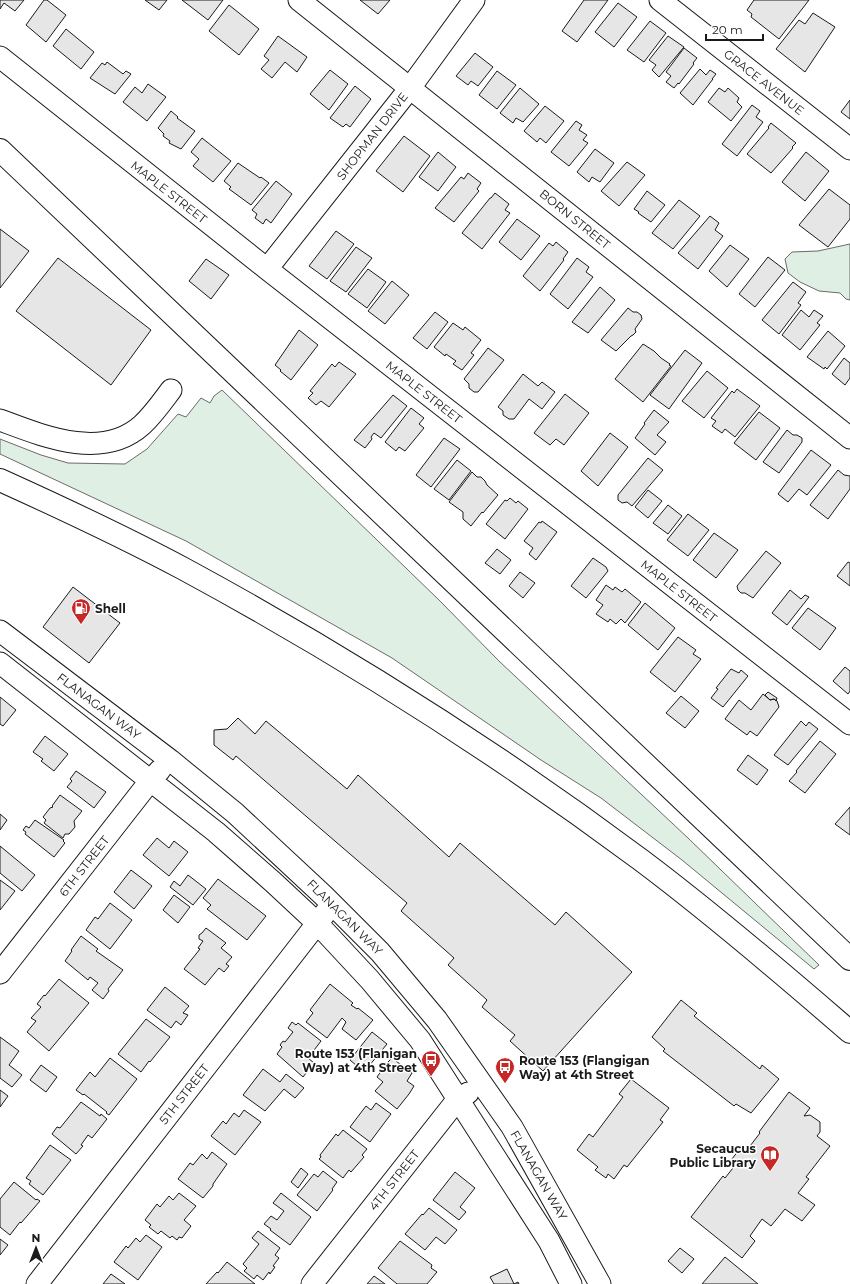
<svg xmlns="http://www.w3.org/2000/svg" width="850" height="1284" font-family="Montserrat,sans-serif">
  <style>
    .green { fill: #e0efe3; stroke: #6a6a6a }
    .building { fill: #e6e6e6; stroke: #1a1a1a }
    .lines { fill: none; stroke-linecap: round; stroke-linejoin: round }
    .minor-casing { stroke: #1a1a1a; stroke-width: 23 }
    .highway-casing { stroke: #1a1a1a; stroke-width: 24 }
    .minor { stroke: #fff; stroke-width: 21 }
    .highway { stroke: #fff; stroke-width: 22 }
    .labels { text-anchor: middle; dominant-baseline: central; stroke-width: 3; stroke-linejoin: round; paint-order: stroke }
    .street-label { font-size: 12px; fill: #1a1a1a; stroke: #fff }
    .poi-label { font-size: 12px; font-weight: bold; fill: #1a1a1a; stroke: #fff; text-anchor: start }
  </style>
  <rect width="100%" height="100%" fill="#fff"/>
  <path class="green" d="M850 244V300L846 299 840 293 819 291 800 282 788 273 785 259 792 252 818 251Z
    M222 390 439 600 500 662 688 838 819 965 814 969 682 860 601 798 541 760 392 658 186 541 0 454V439L41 455 68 463 125 464 147 449 178 414 186 417 201 398 210 403 214 396Z"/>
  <path class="building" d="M0 0H24L15 11 4 3 0 9Z
    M44 0H47L66 15 46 42 26 25Z
    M145 0H167L159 10Z
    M182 0H223L208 20Z
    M360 0H390L378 14Z
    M584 0H608L577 42 562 31Z
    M754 0H809L779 39 751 17 752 14 747 10Z
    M618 3 637 17 614 47 595 32Z
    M229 5 259 29 239 55 209 31Z
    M813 13 835 27 805 72 776 49 799 20 805 24Z
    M650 21 666 33 644 62 627 50Z
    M66 29 94 52 81 69 53 46Z
    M278 36 307 57 297 72 285 62 272 78 261 69 269 60 264 56Z
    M668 36 684 47 659 77 652 70 656 65 649 60Z
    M684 48 697 58 693 63 694 64 679 84 678 83 674 88 666 82 671 76 666 72Z
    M475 53 493 67 478 86 471 81 468 85 456 76Z
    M107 62 123 74 126 71 131 74 115 94 90 78 102 63 105 65Z
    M700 69 706 75 710 70 716 74 712 79H713L693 105 680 93Z
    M330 70 348 84 329 110 310 94Z
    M497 71 516 85 497 109 479 95Z
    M148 84 166 97 147 121 123 102 135 87 142 93Z
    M355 86 371 99 350 127 346 124 343 127 330 118Z
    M520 88 539 104 523 122 516 118 513 123 500 113Z
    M719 88 725 92 728 88 739 98 737 102 742 107 731 121 708 102Z
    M850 100V119L841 112Z
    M752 105 760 111 756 117 763 122 737 156 722 144Z
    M545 106 564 121 546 143 540 138 537 142 524 131Z
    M171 111 178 117 177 118 195 131 181 149 169 143 170 141 163 136 164 134 158 128Z
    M576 121 582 125 579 130 587 135 583 140 588 143 569 166 551 152Z
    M771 123 796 143 792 147 793 148 771 173 747 154 769 128 768 127Z
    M404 136 430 156 403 192 376 171Z
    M202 138 231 161 213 182 193 166 199 159 191 152Z
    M595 149 614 163 600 182 592 177 589 182 577 172Z
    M438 152 456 167 438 191 419 177Z
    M806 152 829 171 805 201 782 182Z
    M627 162 645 175 619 206 601 191Z
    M238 163 260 178 261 177 269 183 251 205 229 189 231 187 224 181Z
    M468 173 481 183 477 189 479 191 454 222 435 208 461 177 464 179Z
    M276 181 292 194 271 223 266 219 263 224 255 218 257 214 252 210Z
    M829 189 850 205V219L828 247 799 225Z
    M647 191 665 205 651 222 638 213 639 212 634 209Z
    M495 193 509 204 505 210 510 213 482 249 462 233 490 198H491Z
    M679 200 700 216 673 249 652 233Z
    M710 216 719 223 715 230 723 236 698 269 678 253Z
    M517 219 540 236 521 260 499 242Z
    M0 229 29 251 0 288Z
    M336 231 354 244 327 279 309 266Z
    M556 242 568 252 563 259 564 260 540 291 523 276 549 243 553 246Z
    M730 245 749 259 727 287 709 271Z
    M356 247 372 258 346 292 330 281Z
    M768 257 785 270 755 307 739 294Z
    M58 258 151 330 111 385 16 311Z
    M577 258 589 267 586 272 593 277 568 309 550 294Z
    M206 259 229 275 211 299 189 281Z
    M368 269 386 282 367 308 348 294Z
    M392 281 409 295 385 324 368 311Z
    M793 282 806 292 798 303 801 305 779 334 762 320Z
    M600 287 615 300 588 333 572 322Z
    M628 308 633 312H637L641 315 642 319 635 329 636 332 633 335 631 336 616 351 601 340Z
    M801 310 809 317 814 310 823 316 817 323 820 325 800 350 782 335Z
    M435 312 448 322 427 349 413 338Z
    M453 323 463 330 465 327 481 340 471 353 474 355 462 370 453 364 456 361 446 354 445 356 434 347Z
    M299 330 318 345 291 380 280 371 281 370 275 365Z
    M828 331 845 346 827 369 825 367 824 369 807 357Z
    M643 344 654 351 661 358 670 364 669 365 671 366 643 402 615 379Z
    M488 348 504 360 478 392H474L469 388V384L464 379Z
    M685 350 702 363 669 409 650 395Z
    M844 358 850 363V378L845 385 832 374Z
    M339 362 356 374 329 407 321 401 316 405 308 398 313 393 310 391 332 364 335 367Z
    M707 371 728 388 704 418 682 401Z
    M523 374 538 386 542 382 555 392 542 409 529 399 514 419H509L503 415V411L498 407Z
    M737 389 760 406 735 437 725 429 722 433 712 426 716 421 711 418 732 391 734 393Z
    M565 394 589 413 564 445 556 439 550 445 534 433Z
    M393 395 407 406 381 438 374 433 371 437 372 439 365 448 354 440Z
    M411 408 424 418 419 424 424 428 405 451 399 447 396 451 385 442Z
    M654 410 669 422 657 435 666 442 655 455 635 438 645 424 644 423Z
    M759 412 780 428 756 460 734 443Z
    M787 430 793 435H797L802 438V442L779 473 763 462Z
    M610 433 628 447 598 486 581 471Z
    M444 438 460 449 431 487 416 475Z
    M811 450 831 465 807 495 799 489 788 502 778 494Z
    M648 458 663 470 632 506 627 502 622 503 618 500V495Z
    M457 460 471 471 449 500 434 489Z
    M838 470 844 475 850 476V489L828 519 810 505Z
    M472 472 477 477H481L485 481 487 485 498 495 483 513 482 512 471 526 463 519V512L449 502Z
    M648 490 662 501 648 518 635 507Z
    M510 498 516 503 518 501 528 509 505 539 486 524 505 500 507 501Z
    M668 505 682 516 668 534 653 523Z
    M688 514 709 530 688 556 667 540Z
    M542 521 557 532 536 560 529 554 533 548 524 541 539 522 541 523Z
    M714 533 738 550 716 578 693 560Z
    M497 549 511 560 500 574 485 563Z
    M766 551 781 563 753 598 745 593H741L738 590 737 586Z
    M593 558 606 567 608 571 586 598 571 586Z
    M848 562 850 563V586L837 576Z
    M520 572 535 583 523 598 509 586Z
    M606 585 613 590 615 587 622 592 625 589 641 602 625 623 621 619 616 624 610 619 608 622 596 614 603 605 596 600Z
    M73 587 120 623 89 663 43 627Z
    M790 590 801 599 805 595 809 597 787 625 772 613Z
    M645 603 675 628 658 650 628 625Z
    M808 608 836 628 820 650 792 628Z
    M678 637 696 650 693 654 701 659 675 692 650 672Z
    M845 667 850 671V691L848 694 833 681Z
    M731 669 739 673 741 670 748 676 723 707 711 698 718 689 716 688Z
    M768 692 777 698 776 701 774 699 770 700 765 695Z
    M763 694 770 700 774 699 777 701 779 707 757 736 750 731 747 735 725 719 739 700 751 710Z
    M681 696 699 711 685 728 666 713Z
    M0 697 16 710 3 726 0 724Z
    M238 718 255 734 266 721 347 789 358 775 449 857 460 843 555 925 566 912 632 972 543 1071 510 1041 515 1035 482 1007 487 1000 448 965 454 958 401 911 407 903 236 756 233 760 214 745V730L227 729Z
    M801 721 806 726 809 722 818 729 788 765 774 755Z
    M45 736 68 754 54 771 41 761 43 759 33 752Z
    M820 741 836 754 805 793 789 781 797 772 796 771Z
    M748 755 768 770 757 785 737 770Z
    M76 771 106 792 94 808 67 787 72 781 70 779Z
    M60 795 82 811 74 821 75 827 69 834H65L63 838 44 823 46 820 43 817 50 808 53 807 52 806Z
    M850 807V835L835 824Z
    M0 814 7 820 0 830Z
    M35 820 64 840 63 841 65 843 54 857 25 834 26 832 23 830 26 826 29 828Z
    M157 838 169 848 174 841 188 852 169 876 143 855Z
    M0 846 35 875 22 891 0 873Z
    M131 870 152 886 134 909 114 892Z
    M188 875 206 889 193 905 170 887 174 881 180 886Z
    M218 879 266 916 247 940 207 909 211 905 203 898Z
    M0 880 15 891 0 910Z
    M174 895 190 907 178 923 163 910Z
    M110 903 132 920 110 949 86 930 95 917 98 919Z
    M206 928 226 943 221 948 232 957 226 964 229 966 224 972 219 968 205 985 184 969 200 949 198 948 203 941 199 939V935L202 933Z
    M81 936 98 949 96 951 123 970 108 989 109 991 103 999 92 990 98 983 90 977 88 980 65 961 72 951 71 950Z
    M59 979 89 1003 49 1051 27 1032 36 1021 31 1018 41 1007 37 1004 44 995 45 996Z
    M330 984 353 1003 351 1005 357 1009 358 1008 373 1020 356 1040 342 1029 346 1022 342 1018 327 1038 306 1022 313 1013 310 1010Z
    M165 987 189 1006 183 1013 188 1015 181 1025 176 1021 171 1028 147 1010Z
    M681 1000 697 1013 694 1016 760 1069 762 1065 779 1079 751 1113 736 1104 734 1106 663 1051 665 1049 652 1037Z
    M146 1019 170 1037 150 1062 149 1061 141 1072 118 1054Z
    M292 1022 296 1025 298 1023 321 1041 308 1058 314 1063 303 1077 277 1054 282 1047 280 1045 283 1041 285 1042 293 1032 288 1028Z
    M372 1032 387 1044 364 1072 350 1060Z
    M0 1037 19 1051 9 1065 22 1075 12 1087 0 1078Z
    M110 1058 137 1079 109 1115 106 1113 107 1112 84 1094 83 1095 76 1090 90 1072 95 1077Z
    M392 1058 412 1073 407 1081 414 1086 409 1094 397 1109 375 1091 383 1082 377 1077 387 1063Z
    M41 1065 57 1077 46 1092 30 1080Z
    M263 1069 280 1082 286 1074 304 1088 295 1098 284 1089 265 1111 243 1095Z
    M631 1079 669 1108 660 1120 663 1122 627 1167 624 1165 614 1179 608 1174 606 1178 595 1170 598 1167 577 1150 589 1134 593 1137 623 1097 619 1094Z
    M0 1090 8 1096 0 1107Z
    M789 1092 810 1108 804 1116 810 1115 820 1122V1132L817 1136 830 1146 806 1177 809 1179 798 1193 815 1205 802 1221 785 1209 771 1226 762 1219 750 1236 755 1241 742 1258 691 1217 723 1176 725 1178 733 1168 728 1164 742 1146 747 1150 760 1133 759 1132Z
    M81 1102 100 1116 101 1114 107 1119 92 1138 88 1135 81 1145 83 1146 76 1154 52 1134 57 1127 60 1128Z
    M376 1103 391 1114 370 1142 350 1127 366 1106 371 1110Z
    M244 1110 261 1122 235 1155 211 1136 223 1121 226 1124 234 1113 239 1117Z
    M343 1130 367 1149 362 1155 364 1157 351 1172 349 1170 343 1178 319 1159 321 1157 320 1155 336 1134 338 1136Z
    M50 1145 71 1160 43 1195 29 1184 31 1181 26 1178Z
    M212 1152 227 1164 213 1184V1186L203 1198 178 1179 190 1163 193 1165 202 1154 207 1159Z
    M301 1168 308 1174 298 1188 291 1182Z
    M323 1171 337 1182 332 1189 333 1190 317 1211 297 1195 314 1174 318 1177Z
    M455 1172 475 1188 460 1207 466 1212 459 1220 433 1200Z
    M14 1182 36 1200 37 1199 40 1201 21 1223 20 1222 10 1235 0 1227V1199Z
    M179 1193 196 1206 184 1220 191 1226 182 1238 179 1237 177 1240 172 1236 170 1238 161 1231 158 1234 149 1227 151 1225 145 1220 157 1204 160 1207 169 1196 173 1200Z
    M281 1193 311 1217 290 1245 270 1230 271 1229 264 1224 271 1216 277 1220 284 1211 273 1203Z
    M429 1208 457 1230 445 1244 436 1237 425 1250 405 1234 422 1214 423 1215Z
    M258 1231 280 1248 275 1255 279 1258 273 1266 275 1267 270 1274 269 1272 263 1280 257 1275 254 1279 244 1271 247 1268 243 1264 259 1244 252 1238Z
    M146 1235 162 1247 138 1280 114 1262 126 1246 128 1248 136 1238 140 1242Z
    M0 1239 8 1245 0 1255Z
    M400 1241 432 1265 431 1268 437 1272 427 1284H397L378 1268Z
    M680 1248 694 1259 682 1273 668 1261Z
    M725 1257 758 1284H702Z
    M227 1262 255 1284H206L217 1272 218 1273Z
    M507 1269 514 1284 518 1282 519 1284H494L490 1277Z
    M111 1274 125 1284H103Z
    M374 1276 385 1284H367Z"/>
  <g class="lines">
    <defs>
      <path id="minor" d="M299 0 850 438
        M660 0 850 149
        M0 57 267 269 850 724
        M267 269 410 88 474 0
        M0 420C43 436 102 461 142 425 153 415 162 402 171 390
        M0 631 170 760 235 813 323 895 380 952 437 1020 512 1127 600 1284
        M0 663 216 832 273 882 317 923 370 980 420 1040 549 1241 571 1284
        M0 973 150 781 160 770
        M37 1284 326 912
        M312 1284 457 1100 468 1093"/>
      <path id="highway" d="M0 150 850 959
        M0 480C62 508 124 537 184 569 343 655 496 752 641 860 713 914 782 973 850 1032"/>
    </defs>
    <use href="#minor" class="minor-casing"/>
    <use href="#highway" class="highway-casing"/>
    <use href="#minor" class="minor"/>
    <use href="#highway" class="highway"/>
  </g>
  <defs>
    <symbol id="fuel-pin" viewBox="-11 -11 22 30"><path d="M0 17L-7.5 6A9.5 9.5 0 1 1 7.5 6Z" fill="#c62828" stroke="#fff"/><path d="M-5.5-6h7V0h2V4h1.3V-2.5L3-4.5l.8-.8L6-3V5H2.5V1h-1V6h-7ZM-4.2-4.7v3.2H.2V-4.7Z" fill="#fff"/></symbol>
    <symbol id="bus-pin" viewBox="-11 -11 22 30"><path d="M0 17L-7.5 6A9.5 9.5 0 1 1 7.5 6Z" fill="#c62828" stroke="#fff"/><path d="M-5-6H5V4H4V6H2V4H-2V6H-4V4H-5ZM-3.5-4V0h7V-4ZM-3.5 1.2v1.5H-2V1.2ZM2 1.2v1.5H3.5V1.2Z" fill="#fff"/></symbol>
    <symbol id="library-pin" viewBox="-11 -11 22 30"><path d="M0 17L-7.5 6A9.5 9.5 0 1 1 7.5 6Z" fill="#c62828" stroke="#fff"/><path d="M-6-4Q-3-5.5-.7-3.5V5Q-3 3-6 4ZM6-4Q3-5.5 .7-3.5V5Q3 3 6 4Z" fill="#fff"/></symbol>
  </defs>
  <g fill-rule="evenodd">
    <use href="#fuel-pin" x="70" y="597" width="22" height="30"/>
    <use href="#bus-pin" x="420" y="1049" width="22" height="30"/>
    <use href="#bus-pin" x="494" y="1056" width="22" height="30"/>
    <use href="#library-pin" x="759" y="1144" width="22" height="30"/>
  </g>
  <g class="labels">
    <g class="street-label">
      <text transform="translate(764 82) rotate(38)">GRACE AVENUE</text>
      <text transform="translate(372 136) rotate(-52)">SHOPMAN DRIVE</text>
      <text transform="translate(169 192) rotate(38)">MAPLE STREET</text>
      <text transform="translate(575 219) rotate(39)">BORN STREET</text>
      <text transform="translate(424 392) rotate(38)">MAPLE STREET</text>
      <text transform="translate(679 591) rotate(38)">MAPLE STREET</text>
      <text transform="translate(99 706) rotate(37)">FLANAGAN WAY</text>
      <text transform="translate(84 866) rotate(-52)">6TH STREET</text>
      <text transform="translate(345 917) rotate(45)">FLANAGAN WAY</text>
      <text transform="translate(184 1094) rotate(-52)">5TH STREET</text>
      <text transform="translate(539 1175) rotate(60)">FLANAGAN WAY</text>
      <text transform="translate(394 1180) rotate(-52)">4TH STREET</text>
    </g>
    <g class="poi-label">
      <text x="95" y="608">Shell</text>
      <text x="417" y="1053" text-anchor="end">Route 153 (Flanigan<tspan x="417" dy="14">Way) at 4th Street</tspan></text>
      <text x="519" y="1060">Route 153 (Flangigan<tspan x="519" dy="14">Way) at 4th Street</tspan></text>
      <text x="756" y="1148" text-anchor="end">Secaucus<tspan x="756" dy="14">Public Library</tspan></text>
    </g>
  </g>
  <g transform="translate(36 1248)" stroke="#ffffff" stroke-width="3" paint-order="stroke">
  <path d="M0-3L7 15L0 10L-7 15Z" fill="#1a1a1a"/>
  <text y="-6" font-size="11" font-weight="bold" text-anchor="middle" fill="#1a1a1a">N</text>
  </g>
  <path d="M706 34v6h57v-6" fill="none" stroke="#1a1a1a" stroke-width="2"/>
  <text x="712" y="34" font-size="12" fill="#1a1a1a" stroke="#ffffff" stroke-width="3" paint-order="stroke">20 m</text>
</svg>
